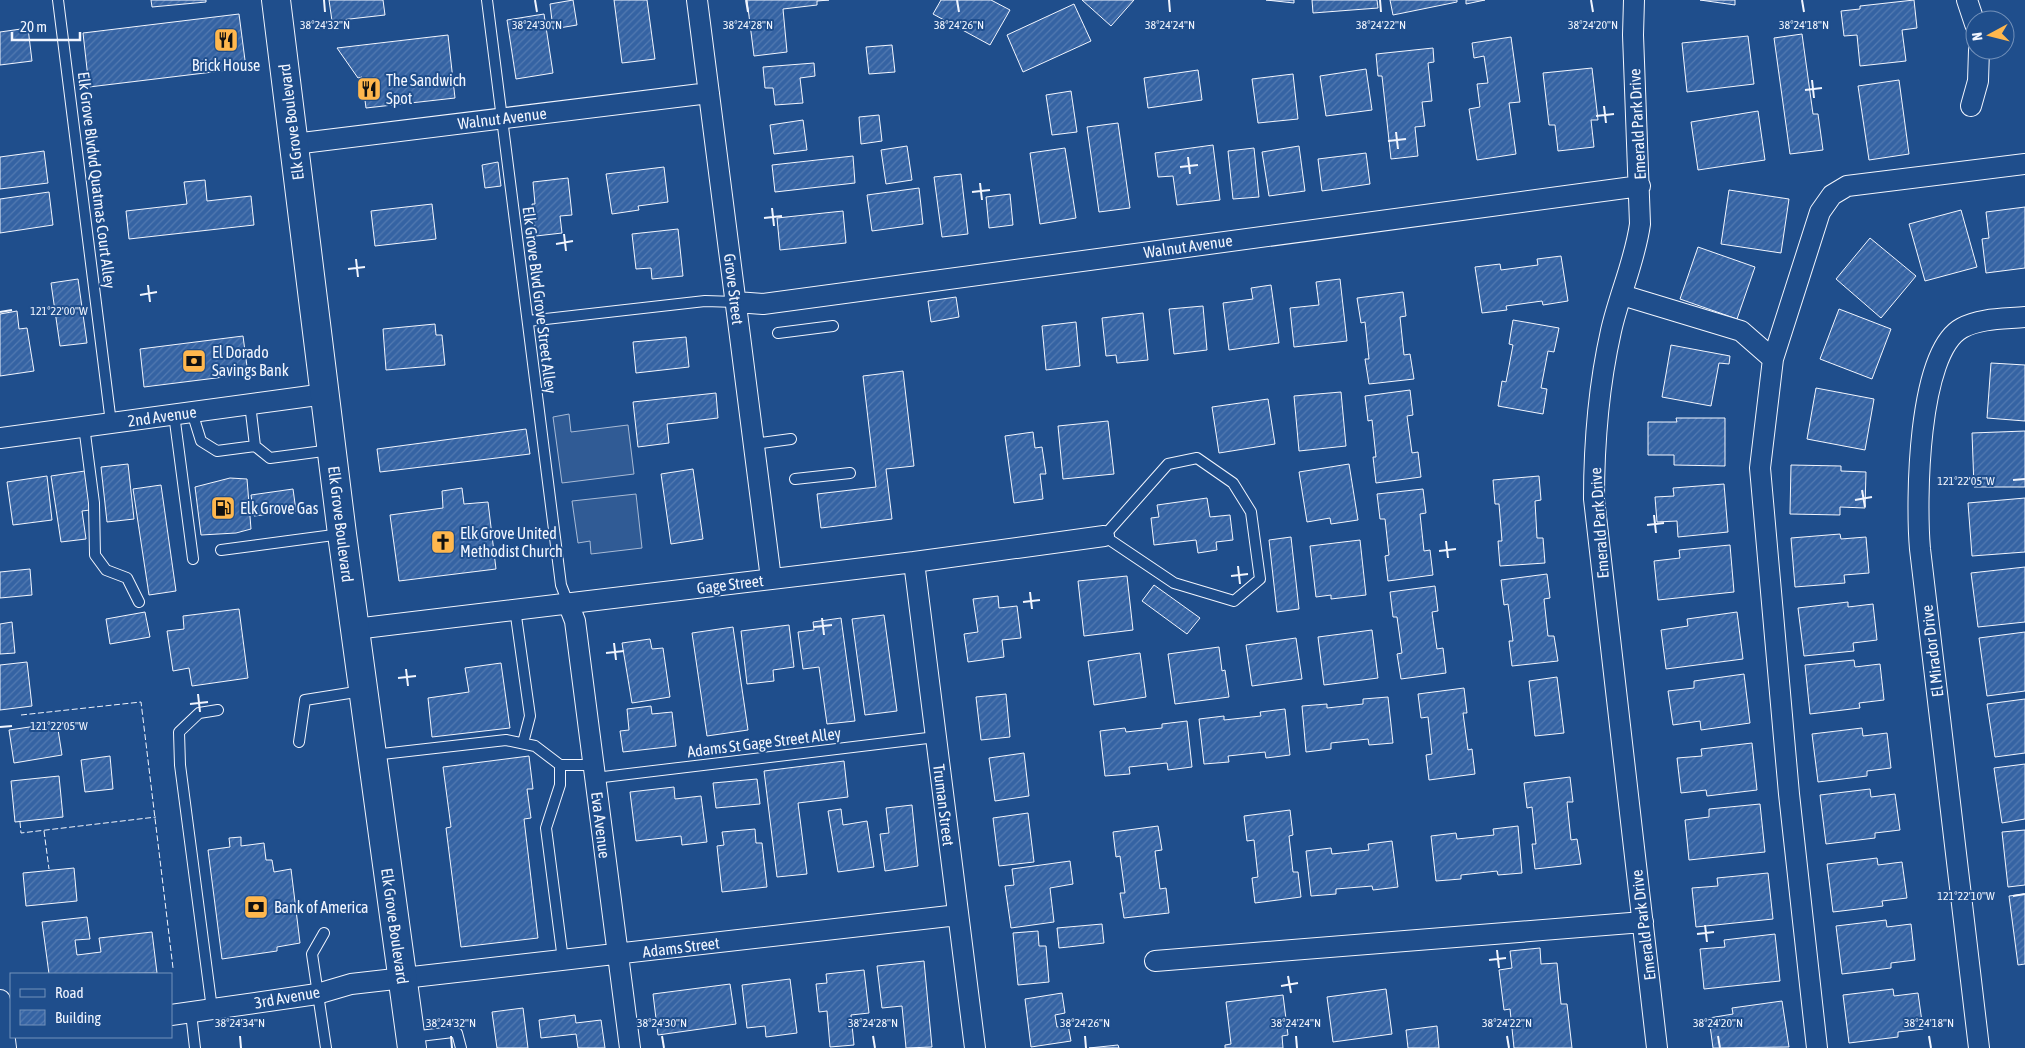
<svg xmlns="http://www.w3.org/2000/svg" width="2025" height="1048" font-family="'Asap Condensed',sans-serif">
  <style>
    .parking { fill: #305b95; stroke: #a8bbd7 }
    .building { fill: url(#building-hatch); stroke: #f2f6ff }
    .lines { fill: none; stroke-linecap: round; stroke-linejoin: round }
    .lane-casing { stroke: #f2f6ff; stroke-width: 12 }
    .street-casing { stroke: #f2f6ff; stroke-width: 22 }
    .secondary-casing { stroke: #f2f6ff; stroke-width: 30 }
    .lane { stroke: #1f4e8c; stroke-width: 10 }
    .street { stroke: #1f4e8c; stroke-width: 20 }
    .secondary { stroke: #1f4e8c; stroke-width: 28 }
    .fence { stroke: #f2f6ff; stroke-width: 1; stroke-dasharray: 6 2.5; stroke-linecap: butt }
    .ticks { fill: none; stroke: #f2f6ff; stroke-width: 2 }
    .labels { text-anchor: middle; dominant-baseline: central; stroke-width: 4; stroke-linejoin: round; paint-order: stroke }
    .poi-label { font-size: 16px; fill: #f2f6ff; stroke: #1f4e8c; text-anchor: start }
    .street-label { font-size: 16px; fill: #f2f6ff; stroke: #1f4e8c }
    .ticks-label { font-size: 12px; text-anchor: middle; fill: #f2f6ff; stroke: #1f4e8c; stroke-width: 4; stroke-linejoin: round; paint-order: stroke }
  </style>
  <defs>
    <pattern id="building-hatch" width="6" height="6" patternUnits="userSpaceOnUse" patternTransform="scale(1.25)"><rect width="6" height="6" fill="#3563a3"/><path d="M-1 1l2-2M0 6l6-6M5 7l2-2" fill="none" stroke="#537ab1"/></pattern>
  </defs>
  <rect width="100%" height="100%" fill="#1f4e8c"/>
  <path class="parking" d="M569 414 571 432 628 425 634 474 562 483 553 417Z
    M636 494 642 548 591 554 590 541 578 543 572 501Z"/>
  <path class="building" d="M151 0H206V2L152 7Z
    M329 0H383L385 15 332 21Z
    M573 0 577 25 553 29 550 4Z
    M614 0H647L655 59 622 63Z
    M747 0H829L817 1V5L783 9 787 52 754 56Z
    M941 0H991L1010 10 990 45 933 14Z
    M1082 0H1134L1111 26Z
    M1266 0H1294V3Z
    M1312 0H1377L1378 8 1313 13Z
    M1390 0H1457V2L1393 15Z
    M1466 0H1485L1466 4Z
    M1700 0H1735V5Z
    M1914 0 1917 28 1902 30 1906 61 1860 66 1857 35 1844 36 1841 11 1860 9V6Z
    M1074 4 1091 41 1023 72 1007 35Z
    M239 14 246 68 89 87 83 33Z
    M544 14 553 73 516 79 507 20Z
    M28 28 32 61 0 65V32Z
    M1802 34 1813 114H1818L1823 150 1790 154 1774 38Z
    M448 35 455 98 366 108 362 77 358 78 337 48Z
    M1748 36 1754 84 1687 92 1682 43Z
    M1511 37 1520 102 1509 103 1516 154 1477 160 1469 109 1480 107 1477 84 1488 83 1484 56 1474 58 1472 43Z
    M892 45 895 72 869 74 866 47Z
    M1433 48 1434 62 1428 63 1432 101 1422 102 1425 126 1415 127 1418 156 1391 159 1382 76H1378L1376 54Z
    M814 63 815 76 800 78 803 103 775 105 773 88H765L763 67Z
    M1592 68 1598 120H1591L1594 147 1558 151 1555 125H1549L1543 73Z
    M1366 69 1372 110 1326 116 1320 76Z
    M1198 70 1202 100 1148 108 1144 78Z
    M1293 74 1298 119 1258 123 1252 79Z
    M1899 80 1909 154 1869 160 1858 86Z
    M1071 91 1077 132 1052 135 1046 95Z
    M1758 111 1765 160 1698 170 1691 122Z
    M879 115 882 141 861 144 859 117Z
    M803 120 807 150 774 154 770 125Z
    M1118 123 1130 208 1099 212 1087 127Z
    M1213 145 1220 200 1177 205 1173 176 1158 177 1155 153Z
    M907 146 912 180 886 184 881 150Z
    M1299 146 1305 191 1269 196 1262 152Z
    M1065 148 1076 218 1040 224 1030 153Z
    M1254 148 1259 197 1233 199 1228 151Z
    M44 151 48 183 0 189V157Z
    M1366 153 1370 184 1322 191 1318 159Z
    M853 156 855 183 775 192 772 165Z
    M498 162 501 186 485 188 482 165Z
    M664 167 668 202 638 206 639 210 612 214 606 174Z
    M961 174 968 234 942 237 934 177Z
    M568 178 572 215 560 216 562 233 536 236 532 204H535L533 182Z
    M205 180 207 201 251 196 254 225 129 239 126 211 187 204 184 182Z
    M919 188 923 224 872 231 867 195Z
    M1729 190 1789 199 1781 253 1721 244Z
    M49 192 53 225 0 233V199Z
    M1010 194 1013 225 989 228 986 197Z
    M432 204 436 239 375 246 371 211Z
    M2025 207V268L1986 273 1982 239 1989 238 1986 212Z
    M1961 210 1977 267 1925 281 1909 224Z
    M843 211 846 243 780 250 777 218Z
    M678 229 683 276 652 279 651 268 636 269 632 234Z
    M1870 238 1916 276 1881 318 1836 279Z
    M1698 247 1755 267 1737 319 1680 299Z
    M1561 256 1568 301 1543 305 1542 301 1506 306 1507 310 1482 313 1475 267 1500 264 1501 270 1538 265 1537 259Z
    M78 279 87 343 60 346 51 283Z
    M1340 279 1347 341 1294 347 1290 308 1319 305 1316 282Z
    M1271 285 1279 343 1229 350 1223 303 1253 299 1251 288Z
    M1403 292 1406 316 1400 317 1404 355 1410 354 1414 379 1369 384 1365 359H1369L1365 322 1361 323 1357 298Z
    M956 297 959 317 931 322 928 301Z
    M1203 306 1207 350 1174 354 1169 309Z
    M1839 309 1891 329 1872 379 1820 359Z
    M17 311 19 329 27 328 34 371 0 376V314Z
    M1143 313 1148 360 1117 363 1116 355 1106 356 1102 318Z
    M1513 320 1559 328 1554 352 1548 351 1541 388 1547 389 1543 414 1498 406 1502 381 1506 382 1513 345 1509 344Z
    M1076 322 1080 366 1046 370 1042 326Z
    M435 324 436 335H442L445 365 386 370 383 329Z
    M243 336 248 374 144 387 140 349Z
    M686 337 689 367 636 373 633 342Z
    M1671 345 1730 356 1729 364 1719 363 1711 406 1662 397Z
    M1991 363 2025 365V421L1987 418Z
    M903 371 914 466 886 469 892 519 821 528 817 494 876 487 863 376Z
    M1816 388 1874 399 1865 450 1807 439Z
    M1410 390 1413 415 1407 416 1412 453 1418 452 1421 477 1376 483 1373 457H1376L1372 420 1368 421 1365 396Z
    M1341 392 1346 446 1299 451 1294 396Z
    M716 393 718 418 667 424 669 443 638 447 633 402Z
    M1268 399 1275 444 1219 453 1212 407Z
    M1676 418H1725V466L1674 465V455H1648V422H1677Z
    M1108 421 1114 474 1063 479 1058 426Z
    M526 429 530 454 380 472 377 449Z
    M2025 431V487H1974L1972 433Z
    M1033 432 1035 448 1042 447 1046 474H1040L1043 499 1014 503 1005 436Z
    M128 464 134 519 107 522 101 467Z
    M1349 464 1358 520 1331 524 1330 518 1307 522 1299 472Z
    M1791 465 1841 466V471L1866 472 1865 508 1840 507V515L1790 514Z
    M693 469 703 539 671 544 661 474Z
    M85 471 90 510 82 511 86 539 61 542 51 476Z
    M47 476 52 520 13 525 7 482Z
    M1539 476 1541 500 1535 501 1537 538H1543L1545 563 1500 566 1498 541H1502L1499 504H1495L1493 480Z
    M230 478 247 479 251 529 236 533 201 535 195 487Z
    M1724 484 1728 532 1678 537 1677 521 1657 522 1655 497 1674 496 1673 488Z
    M161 485 176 591 149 595 133 489Z
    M462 488 464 504 488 502 496 569 399 581 390 515 443 508 442 491Z
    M293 489 296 511 254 516 251 495Z
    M1423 489 1426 513 1420 514 1424 551 1430 550 1433 575 1388 581 1385 556 1389 555 1385 519H1380L1377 494Z
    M1207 498 1210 517 1230 515 1233 540 1216 542 1217 550 1198 553 1196 540 1154 545 1151 518 1159 517 1157 505Z
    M2025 498V552L1972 556 1968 503Z
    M1840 534 1841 539 1866 537 1869 573 1844 575 1845 583 1795 587 1791 538Z
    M1291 537 1299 609 1277 612 1269 540Z
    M1360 540 1366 595 1331 599V595L1316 597 1310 546Z
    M1730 545 1734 592 1658 600 1654 561 1680 558 1679 550Z
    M2025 567V622L1978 627 1971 573Z
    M30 569 32 595 0 598V572Z
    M1547 574 1550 598 1544 599 1548 636H1554L1558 661 1512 666 1509 641H1513L1508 604 1504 605 1501 580Z
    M1127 576 1133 630 1084 636 1078 581Z
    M1154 585 1200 618 1187 634 1142 601Z
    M1435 586 1438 611 1432 612 1437 649 1443 648 1446 673 1401 679 1397 654 1402 653 1397 617H1393L1390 592Z
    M998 596 999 608 1017 606 1021 638 1002 640 1004 657 968 662 964 634 978 632 973 599Z
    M1848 602V607L1873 604 1877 640 1853 643 1854 651 1804 656 1798 608Z
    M239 609 248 678 192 686 189 668 173 671 167 631 184 629 183 616Z
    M145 612 150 637 110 644 106 619Z
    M1737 612 1743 659 1666 669 1661 630 1688 626 1687 619Z
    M884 615 897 711 865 715 852 619Z
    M841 618 855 721 827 724 819 667 803 669 798 632 814 630 813 622Z
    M12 622 15 653 0 654V624Z
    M789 625 794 667 773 670 774 681 747 684 741 631Z
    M733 627 748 730 707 736 692 633Z
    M1372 630 1378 678 1324 685 1318 637Z
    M2025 632V691L1987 696 1979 638Z
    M1296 638 1302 679 1252 686 1246 645Z
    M650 639 652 649 663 648 670 697 632 703 622 643Z
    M1219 647 1222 671 1225 670 1229 697 1175 704 1168 654Z
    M1140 653 1146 697 1094 705 1088 661Z
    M1854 660 1855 667 1880 664 1884 700 1859 703 1860 708 1810 714 1805 665Z
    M27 662 32 706 0 710V665Z
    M501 663 510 728 432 737 428 698 469 692 465 668Z
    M1744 674 1750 723 1701 730 1700 721 1673 725 1668 691 1694 688V681Z
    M1557 677 1564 733 1535 736 1529 681Z
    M1464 688 1467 713H1463L1468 750 1472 749 1475 774 1429 780 1426 755 1432 754 1428 717 1421 718 1418 694Z
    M1006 694 1010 737 981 740 976 697Z
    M1388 697 1393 743 1369 745 1368 739 1331 743V749L1306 752 1302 706 1327 704V708L1363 704V699Z
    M2025 699V753L1995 757 1987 704Z
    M651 706 652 714 672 712 676 746 623 752 620 731 629 730 627 709Z
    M1285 709 1290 755 1266 758 1265 752 1228 756 1229 762 1204 764 1199 719 1224 716V720L1261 716 1260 712Z
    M1187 721 1192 767 1168 770 1167 763 1129 767 1130 774 1105 776 1100 731 1125 728 1126 732 1162 728V724Z
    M57 723 62 755 14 763 9 730Z
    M1862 728 1863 736 1887 733 1891 768 1867 771V776L1818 782 1812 734Z
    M1752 743 1757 790 1707 796 1706 790 1681 793 1677 758 1702 756 1701 749Z
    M1024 753 1029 796 995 801 989 758Z
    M110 756 113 789 85 792 81 760Z
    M529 756 533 789H527L531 818 524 819 538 938 461 947 446 828 451 827 443 767Z
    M844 761 848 797 798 803 807 874 777 877 764 771Z
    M2025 764V819L2002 823 1994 768Z
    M59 776 63 817 15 822 11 781Z
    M1570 777 1573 802H1567L1571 840 1577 839 1581 864 1535 869 1532 844H1536L1532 807 1527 808 1524 783Z
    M757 779 760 804 716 808 713 783Z
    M674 787 675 799 701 796 707 842 682 845 681 836 636 841 630 792Z
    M1870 789 1871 797 1895 794 1900 830 1875 833V838L1826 844 1820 795Z
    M1760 804 1765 852 1689 860 1685 820 1709 817V809Z
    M912 805 918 866 885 871 880 834 889 833 886 808Z
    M841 809 843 825 867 821 874 867 838 872 828 811Z
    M1290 810 1293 835 1289 836 1293 872H1298L1301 897 1255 903 1252 878 1258 877 1254 840 1247 841 1244 816Z
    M1028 813 1034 862 999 866 993 818Z
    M1158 826 1162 850 1155 851 1160 889 1166 888 1169 913 1124 918 1120 893H1125L1120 856 1116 857 1113 832Z
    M1518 826 1522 873 1498 875 1497 871 1461 875V879L1436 881 1431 836 1456 833 1457 839 1494 835 1493 829Z
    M755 829 756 843H762L767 887 722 892 717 846 724 845 722 832Z
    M2025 830V885L2008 887 2002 832Z
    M241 837V846L264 843 266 860H272L274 872 291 869 300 943 277 947V951L222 959 208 850 230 847 229 838Z
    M1392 841 1398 887 1373 890 1372 886 1336 889V894L1311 896 1306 851 1331 848 1332 854 1369 850 1368 844Z
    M1877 858 1878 865 1902 862 1907 898 1882 901 1883 906 1833 912 1827 864Z
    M1070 861 1073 884 1050 888 1054 922 1011 928 1005 886 1014 885 1012 869Z
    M74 868 77 901 26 906 23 873Z
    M1768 873 1773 919 1696 927 1692 888 1718 886 1717 878Z
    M2025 894V964L2018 965 2009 896Z
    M87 917 90 939 75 940 77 955 101 952 99 938 152 932 157 973 49 974 42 922Z
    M1886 920 1887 927 1911 924 1915 960 1891 963V968L1842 974 1836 926Z
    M1102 924 1104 943 1059 948 1057 928Z
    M1038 931 1039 946H1046L1049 982 1018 985 1013 933Z
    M1775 934 1780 981 1704 989 1700 949 1725 947 1724 940Z
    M1540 948 1541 964 1557 963 1561 1004H1567L1572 1048H1514L1510 1009 1504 1010 1499 970 1512 968 1510 951Z
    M924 961 932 1047 906 1048 902 1006 882 1008 877 966Z
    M864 970 869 1013 851 1015 854 1045 830 1047 827 1011 819 1012 816 984 827 983 826 974Z
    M790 979 797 1033 766 1037 765 1026 747 1028 742 985Z
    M730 984 736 1024 658 1035 653 994Z
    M1386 989 1392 1034 1333 1042 1327 997Z
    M1893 989 1894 996 1918 993 1923 1029 1898 1032V1037L1849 1043 1843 995Z
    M1062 993 1065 1013 1055 1015 1057 1027 1068 1025 1071 1041 1031 1047 1025 999Z
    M1283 995 1288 1035 1282 1036 1283 1048H1225V1045L1231 1044 1226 1002Z
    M1782 1001 1789 1047 1713 1048 1709 1018 1733 1014 1732 1008Z
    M523 1008 528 1048H497L492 1012Z
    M575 1015 576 1023 601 1020 605 1048H578L576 1034 541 1038 539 1020Z
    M1437 1026 1439 1048H1408L1406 1030Z
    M1118 1045 1119 1048H1089Z"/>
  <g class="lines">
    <defs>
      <path id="lane" d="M58 0 111 423
        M487 0 561 585 568 603
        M528 321 705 301 736 302
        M778 333 833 326
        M250 404 255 446 270 458 331 450
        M192 412 201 441 217 451 255 446
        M174 414 193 559
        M84 426 94 503 95 555 106 570 127 578 139 602
        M754 444 791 439
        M1197 458 1233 483 1251 512 1260 579 1234 601 1174 583 1104 536 1168 464Z
        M795 479 850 473
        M221 550 341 534
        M515 609 530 716 523 743
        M299 742 305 700 362 691
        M373 755 506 740 535 746 560 765
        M595 778 936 737
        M324 933 312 954 326 1048
        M563 960 546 828 560 785V765H593
        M212 1009 180 765 179 732 199 713 218 710
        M191 1013 195 1048
        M411 1037 453 1032 457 1033 461 1048"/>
      <path id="street" d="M697 0 771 579
        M1634 0 1633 35 1640 224C1635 261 1619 295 1611 331 1598 389 1594 441 1594 499L1657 1048
        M1967 0 1975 24
        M1971 106 1978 81 1979 50
        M294 144 709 93
        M1622 295 1741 331 1773 359
        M736 302 763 304 1640 186
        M0 438 325 394
        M914 562 975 1048
        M568 603 575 621 630 1048
        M355 629 914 562 1104 536
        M1155 961 1643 922
        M0 1000 6 1048
        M171 1015 317 994 351 984 958 915
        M1817 1048 1789 794 1760 468 1773 359 1820 212 1832 195 1847 186 2025 164
        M1979 1048 1920 549C1916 503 1917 352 1962 328 1980 318 2005 319 2025 317"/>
      <path id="secondary" d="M276 0 342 534 412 1048"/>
    </defs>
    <use href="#lane" class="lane-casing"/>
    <use href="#street" class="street-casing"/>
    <use href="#secondary" class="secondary-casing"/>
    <use href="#lane" class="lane"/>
    <use href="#street" class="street"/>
    <use href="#secondary" class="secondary"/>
    <path class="fence" d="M21 715 141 702 173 968
      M20 822 21 833 156 817
      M44 831 49 869"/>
  </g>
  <path class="ticks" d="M324 0 325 12M535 0 537 12M746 0 748 12M957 0 959 12M1169 0 1170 12M1380 0 1381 12M1591 0 1593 12M1802 0 1804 12M1812 80 1814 98M1805 90 1822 88M1604 106 1606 123M1596 116 1614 114M1396 132 1398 149M1388 141 1406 139M1188 157 1190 174M1180 167 1198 165M980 183 982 200M972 192 990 190M772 208 774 226M764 218 782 216M564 234 566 251M556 244 573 241M356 259 358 277M348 269 365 267M148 285 150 302M140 295 157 292M0 312 12 310M2013 480 2025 479M1862 490 1865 507M1855 500 1872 497M1654 515 1656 533M1647 525 1664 523M1446 541 1448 558M1439 551 1456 549M1238 566 1240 584M1231 576 1248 574M1030 592 1032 609M1023 602 1040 600M822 618 824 635M814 627 832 625M614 643 616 660M606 653 624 651M406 669 408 686M398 678 416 676M198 694 200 712M190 704 208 702M0 727 12 726M2013 896 2025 894M1705 925 1707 942M1697 934 1714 932M1497 950 1499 968M1489 960 1506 958M1288 976 1291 993M1281 986 1298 983M240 1036 241 1048M451 1036 452 1048M662 1036 664 1048M873 1036 875 1048M1085 1036 1086 1048M1296 1036 1297 1048M1507 1036 1509 1048M1718 1036 1720 1048M1929 1036 1931 1048"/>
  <defs>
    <symbol id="restaurant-square" viewBox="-11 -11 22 22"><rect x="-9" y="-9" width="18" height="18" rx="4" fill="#ffb74d" stroke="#1f4e8c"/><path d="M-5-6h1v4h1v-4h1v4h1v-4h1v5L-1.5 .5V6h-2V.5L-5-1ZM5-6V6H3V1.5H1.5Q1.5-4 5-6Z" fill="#111"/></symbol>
    <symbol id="bank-square" viewBox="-11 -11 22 22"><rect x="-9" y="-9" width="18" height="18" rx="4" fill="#ffb74d" stroke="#1f4e8c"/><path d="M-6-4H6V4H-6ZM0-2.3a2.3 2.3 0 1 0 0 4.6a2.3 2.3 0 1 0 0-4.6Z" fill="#111"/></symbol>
    <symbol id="fuel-square" viewBox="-11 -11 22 22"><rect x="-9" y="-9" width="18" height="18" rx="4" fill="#ffb74d" stroke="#1f4e8c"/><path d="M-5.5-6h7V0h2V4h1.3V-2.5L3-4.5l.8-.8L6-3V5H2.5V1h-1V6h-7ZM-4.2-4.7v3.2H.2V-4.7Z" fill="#111"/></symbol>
    <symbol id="church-square" viewBox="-11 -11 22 22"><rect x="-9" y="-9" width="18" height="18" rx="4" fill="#ffb74d" stroke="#1f4e8c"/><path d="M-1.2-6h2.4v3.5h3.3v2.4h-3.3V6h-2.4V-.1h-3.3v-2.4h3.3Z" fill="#111"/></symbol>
  </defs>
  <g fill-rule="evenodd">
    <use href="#restaurant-square" x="212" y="26" width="28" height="28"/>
    <use href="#restaurant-square" x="355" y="75" width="28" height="28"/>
    <use href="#bank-square" x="180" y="347" width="28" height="28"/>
    <use href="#fuel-square" x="209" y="494" width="28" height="28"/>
    <use href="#church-square" x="429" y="528" width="28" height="28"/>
    <use href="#bank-square" x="242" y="893" width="28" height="28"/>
  </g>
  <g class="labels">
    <g class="poi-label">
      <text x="226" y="65" text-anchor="middle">Brick House</text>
      <text x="386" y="80">The Sandwich<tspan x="386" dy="18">Spot</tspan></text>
      <text x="212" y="352">El Dorado<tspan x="212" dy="18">Savings Bank</tspan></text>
      <text x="240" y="508">Elk Grove Gas</text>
      <text x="460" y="533">Elk Grove United<tspan x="460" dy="18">Methodist Church</tspan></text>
      <text x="274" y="907">Bank of America</text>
    </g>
    <g class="street-label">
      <text transform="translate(502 118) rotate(-7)">Walnut Avenue</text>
      <text transform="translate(291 122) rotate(-97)">Elk Grove Boulevard</text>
      <text transform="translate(1637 124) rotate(-93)">Emerald Park Drive</text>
      <text transform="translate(97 180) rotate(83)">Elk Grove Blvdvd Quatmas Court Alley</text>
      <text transform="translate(1188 246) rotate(-8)">Walnut Avenue</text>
      <text transform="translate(734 289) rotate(83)">Grove Street</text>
      <text transform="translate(540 300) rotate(83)">Elk Grove Blvd Grove Street Alley</text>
      <text transform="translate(162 416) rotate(-8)">2nd Avenue</text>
      <text transform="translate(1599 523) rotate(-94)">Emerald Park Drive</text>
      <text transform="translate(341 524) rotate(83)">Elk Grove Boulevard</text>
      <text transform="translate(730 584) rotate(-7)">Gage Street</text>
      <text transform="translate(1932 651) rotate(-97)">El Mirador Drive</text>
      <text transform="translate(764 742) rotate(-7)">Adams St Gage Street Alley</text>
      <text transform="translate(944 805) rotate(83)">Truman Street</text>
      <text transform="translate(601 825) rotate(83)">Eva Avenue</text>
      <text transform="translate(1643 925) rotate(-97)">Emerald Park Drive</text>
      <text transform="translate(395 926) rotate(82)">Elk Grove Boulevard</text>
      <text transform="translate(681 947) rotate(-7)">Adams Street</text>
      <text transform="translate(287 997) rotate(-10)">3rd Avenue</text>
    </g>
  </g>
  <g class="ticks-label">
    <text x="325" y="29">38°24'32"N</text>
    <text x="537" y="29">38°24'30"N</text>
    <text x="748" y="29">38°24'28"N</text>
    <text x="959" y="29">38°24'26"N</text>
    <text x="1170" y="29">38°24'24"N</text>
    <text x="1381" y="29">38°24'22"N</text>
    <text x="1593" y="29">38°24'20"N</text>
    <text x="1804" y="29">38°24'18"N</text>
    <text x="59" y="315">121°22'00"W</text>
    <text x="1966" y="485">121°22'05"W</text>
    <text x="59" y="730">121°22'05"W</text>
    <text x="1966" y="900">121°22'10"W</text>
    <text x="240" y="1027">38°24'34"N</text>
    <text x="451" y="1027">38°24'32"N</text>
    <text x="662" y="1027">38°24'30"N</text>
    <text x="873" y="1027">38°24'28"N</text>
    <text x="1085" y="1027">38°24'26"N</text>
    <text x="1296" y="1027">38°24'24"N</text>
    <text x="1507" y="1027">38°24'22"N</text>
    <text x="1718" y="1027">38°24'20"N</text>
    <text x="1929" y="1027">38°24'18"N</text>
  </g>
  <rect x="10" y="973" width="162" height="65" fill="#1f4e8c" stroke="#7391ba"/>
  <rect x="20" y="989" width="25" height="8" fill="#1f4e8c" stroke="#7391ba"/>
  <text x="55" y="998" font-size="15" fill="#f2f6ff">Road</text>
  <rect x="20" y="1010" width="25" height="15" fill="url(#building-hatch)" stroke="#7391ba"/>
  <text x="55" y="1023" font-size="15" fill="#f2f6ff">Building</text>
  <g transform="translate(1990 35) rotate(263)"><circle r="24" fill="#1f4e8c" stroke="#7391ba"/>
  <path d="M0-4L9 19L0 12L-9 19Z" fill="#ffb74d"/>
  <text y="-8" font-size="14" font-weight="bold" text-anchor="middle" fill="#f2f6ff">N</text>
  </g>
  <path d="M12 32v8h68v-8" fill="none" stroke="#f2f6ff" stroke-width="2.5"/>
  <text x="20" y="32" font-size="15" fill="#f2f6ff" stroke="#1f4e8c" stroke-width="4" paint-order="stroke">20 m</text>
</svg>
